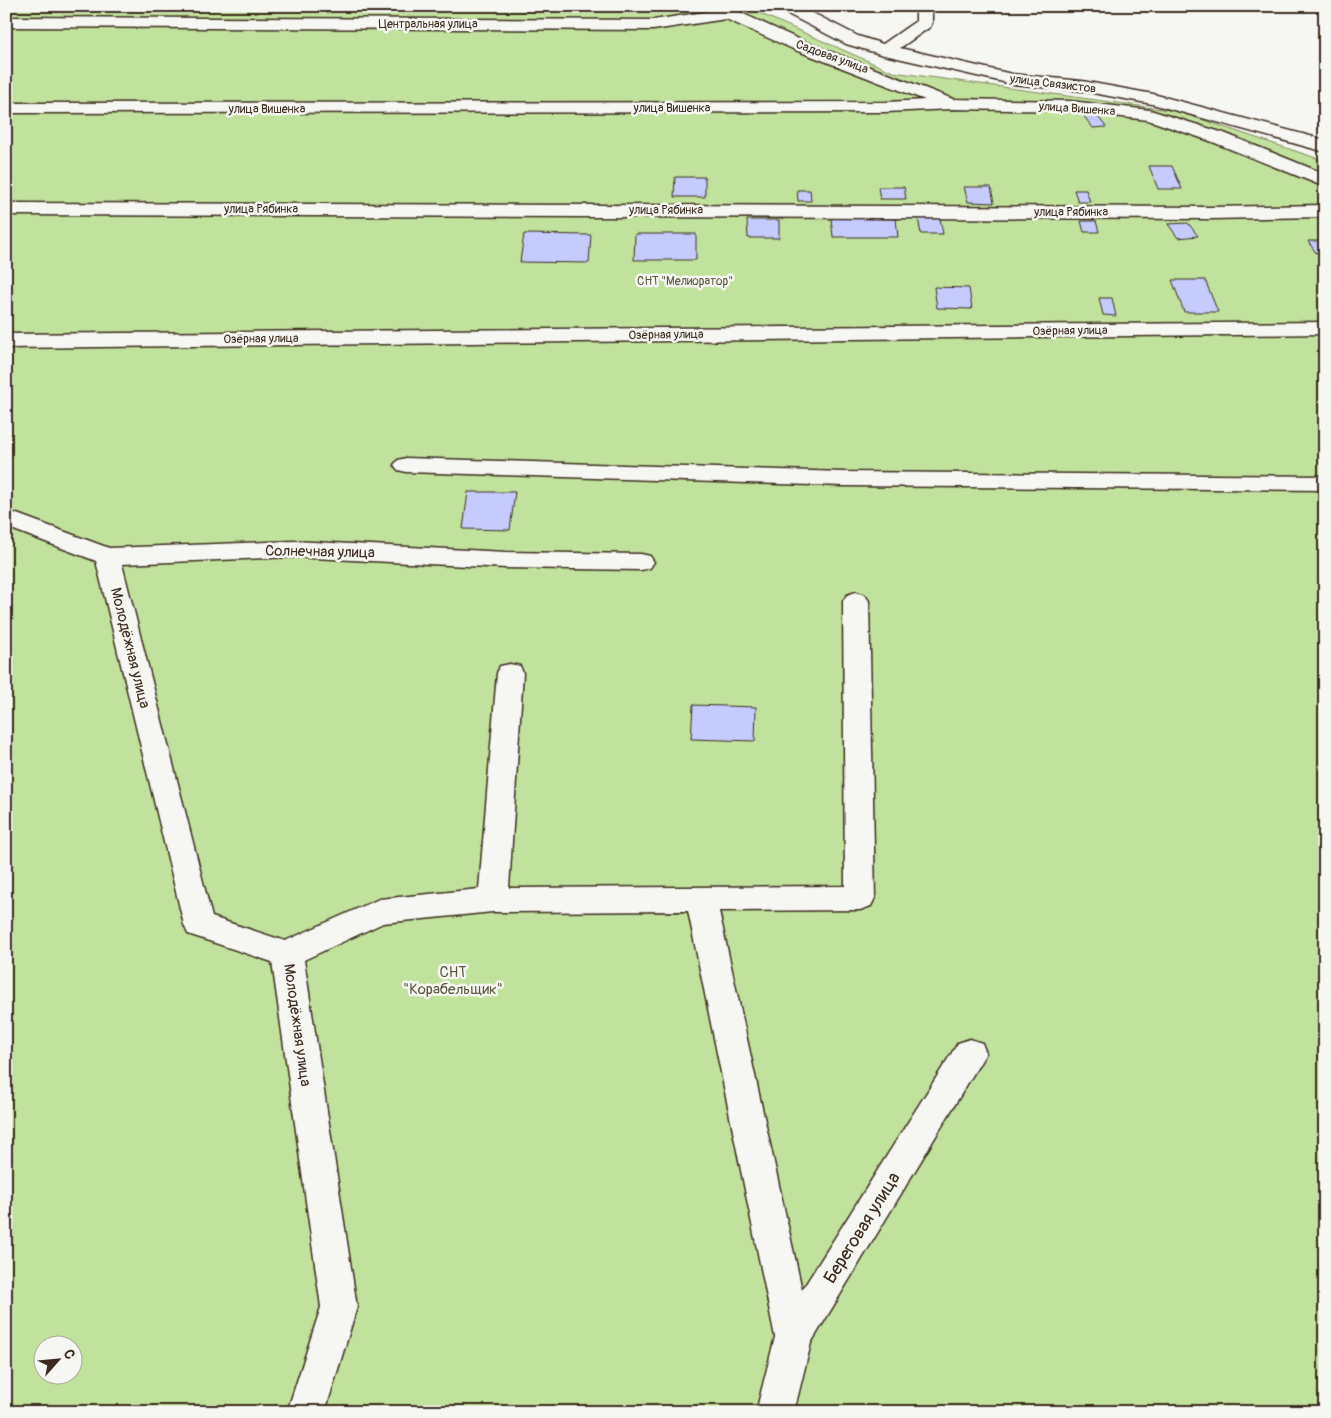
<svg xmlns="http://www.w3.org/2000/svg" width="1331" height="1418" font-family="Pangolin,sans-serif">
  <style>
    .green { fill: #c1e29c; stroke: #7e865d; fill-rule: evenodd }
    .building { fill: #c5cbfd; stroke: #3b2a1e }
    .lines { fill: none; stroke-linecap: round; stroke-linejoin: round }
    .minor-casing { stroke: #3b2a1e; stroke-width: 3 }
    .minor { fill: #f6f6f2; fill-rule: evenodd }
    .labels { text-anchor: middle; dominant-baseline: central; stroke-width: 5; stroke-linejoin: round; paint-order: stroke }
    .far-street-label { font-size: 12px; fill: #3b2a1e; stroke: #f6f6f2 }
    .far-park-label { font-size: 12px; fill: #5c583e; stroke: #f6f6f2 }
    .street-label { font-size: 15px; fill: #3b2a1e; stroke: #f6f6f2 }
    .park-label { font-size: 15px; fill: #5c583e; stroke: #f6f6f2 }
    .near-street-label { font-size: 18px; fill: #3b2a1e; stroke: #f6f6f2 }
  </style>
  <rect width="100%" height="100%" fill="#f6f6f2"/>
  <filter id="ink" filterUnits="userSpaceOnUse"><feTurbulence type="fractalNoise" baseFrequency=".02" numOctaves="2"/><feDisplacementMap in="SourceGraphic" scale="10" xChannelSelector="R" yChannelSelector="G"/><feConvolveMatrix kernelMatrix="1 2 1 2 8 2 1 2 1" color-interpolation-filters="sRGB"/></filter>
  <g filter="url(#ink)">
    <path class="green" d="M6 6H743L893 72 1176 111 1325 161V1412H6ZM42 1346H72V1376H42Z"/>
    <path class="building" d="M1096 114 1106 127 1093 128 1083 115Z
      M1149 166H1172L1182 189H1158Z
      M675 177H705V197H674Z
      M878 187H904L906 199H880Z
      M964 187H991L994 203 968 202Z
      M797 190H810L811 201H798Z
      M1074 190H1086L1090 202H1078Z
      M831 218 896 219 898 237H833Z
      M918 218H940L943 234H921Z
      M747 220H779V238H748Z
      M1081 221H1096L1099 232H1084Z
      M1188 223 1198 236 1178 238 1168 224Z
      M524 234 591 235 589 263 520 262Z
      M635 234H696V260H634Z
      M1308 241H1320L1325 247V252L1316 253Z
      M1172 280H1205L1218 312H1184Z
      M934 287 969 288 972 309 937 308Z
      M1099 298H1112L1116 316 1103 315Z
      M468 492H515L510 530 463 529Z
      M693 705 756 707 755 741 691 739Z"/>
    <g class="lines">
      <defs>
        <path id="minor" d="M705 6H726L805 42 953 99 1070 101 1150 110 1224 133 1325 174V187L1210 141 1148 120 1070 111 952 109 886 112 6 113V103L886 102 925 100 793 49 726 19 653 30 6 27V17L653 20 711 11Z
          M778 6H799L858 36 883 44 916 21V6H932V23L930 27 900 48 1012 74 1082 81 1153 94 1325 140V152L1152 104 1082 91 1012 84 880 54 846 44 780 10Z
          M6 203 1211 207 1325 205V217L1211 219 6 215Z
          M1325 322V334L6 348V334Z
          M406 458 844 472 1325 476V490L844 486 406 472 398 470 394 465 398 460Z
          M6 510 109 548 294 541 506 552 641 554 650 556 654 562 650 568 641 570 506 568 294 557 122 564 212 917 285 941 379 899 479 889 497 673 500 666 510 664 520 666 523 673 509 888 845 886 843 601 847 595 856 592 865 595 869 601 875 898 871 906 860 910 719 911 802 1290 958 1043 970 1039 982 1043 986 1053 811 1343 794 1412H756L775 1337 688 911 493 912 383 923 304 960 357 1307 325 1412H287L321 1307 272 962 188 934 184 925 96 561 6 527Z"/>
      </defs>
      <use href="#minor" class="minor-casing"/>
      <use href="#minor" class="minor"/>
    </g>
  </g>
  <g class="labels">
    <g class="far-street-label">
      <text x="428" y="24">Центральная улица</text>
      <text transform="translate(832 57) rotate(20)">Садовая улица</text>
      <text transform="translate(1053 84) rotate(7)">улица Связистов</text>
      <text x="672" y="108">улица Вишенка</text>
      <text x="267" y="109">улица Вишенка</text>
      <text transform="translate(1077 109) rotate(4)">улица Вишенка</text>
      <text x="261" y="209">улица Рябинка</text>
      <text x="666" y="210">улица Рябинка</text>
      <text x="1071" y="212">улица Рябинка</text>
      <text transform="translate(1070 331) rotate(-1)">Озёрная улица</text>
      <text transform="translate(666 335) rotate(-1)">Озёрная улица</text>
      <text transform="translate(261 339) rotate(-1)">Озёрная улица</text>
    </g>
    <g class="far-park-label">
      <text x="685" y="281">СНТ "Мелиоратор"</text>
    </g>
    <g class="street-label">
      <text transform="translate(320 552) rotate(1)">Солнечная улица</text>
      <text transform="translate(130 648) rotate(76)">Молодёжная улица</text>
      <text transform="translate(297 1025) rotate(82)">Молодёжная улица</text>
    </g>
    <g class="park-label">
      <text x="453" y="972">СНТ<tspan x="453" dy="17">"Корабельщик"</tspan></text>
    </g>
    <g class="near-street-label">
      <text transform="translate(862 1228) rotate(-58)">Береговая улица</text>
    </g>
  </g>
  <rect width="1331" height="1418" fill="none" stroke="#f6f6f2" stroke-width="25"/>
  <rect x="12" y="12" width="1306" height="1393" fill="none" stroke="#3b2a1e" stroke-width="2" filter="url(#ink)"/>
  <g transform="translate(58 1360) rotate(63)"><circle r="24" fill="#f6f6f2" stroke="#aba49d"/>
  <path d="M0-4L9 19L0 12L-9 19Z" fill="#3b2a1e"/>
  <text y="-8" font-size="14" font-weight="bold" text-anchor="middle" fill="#3b2a1e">С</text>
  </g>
</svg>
